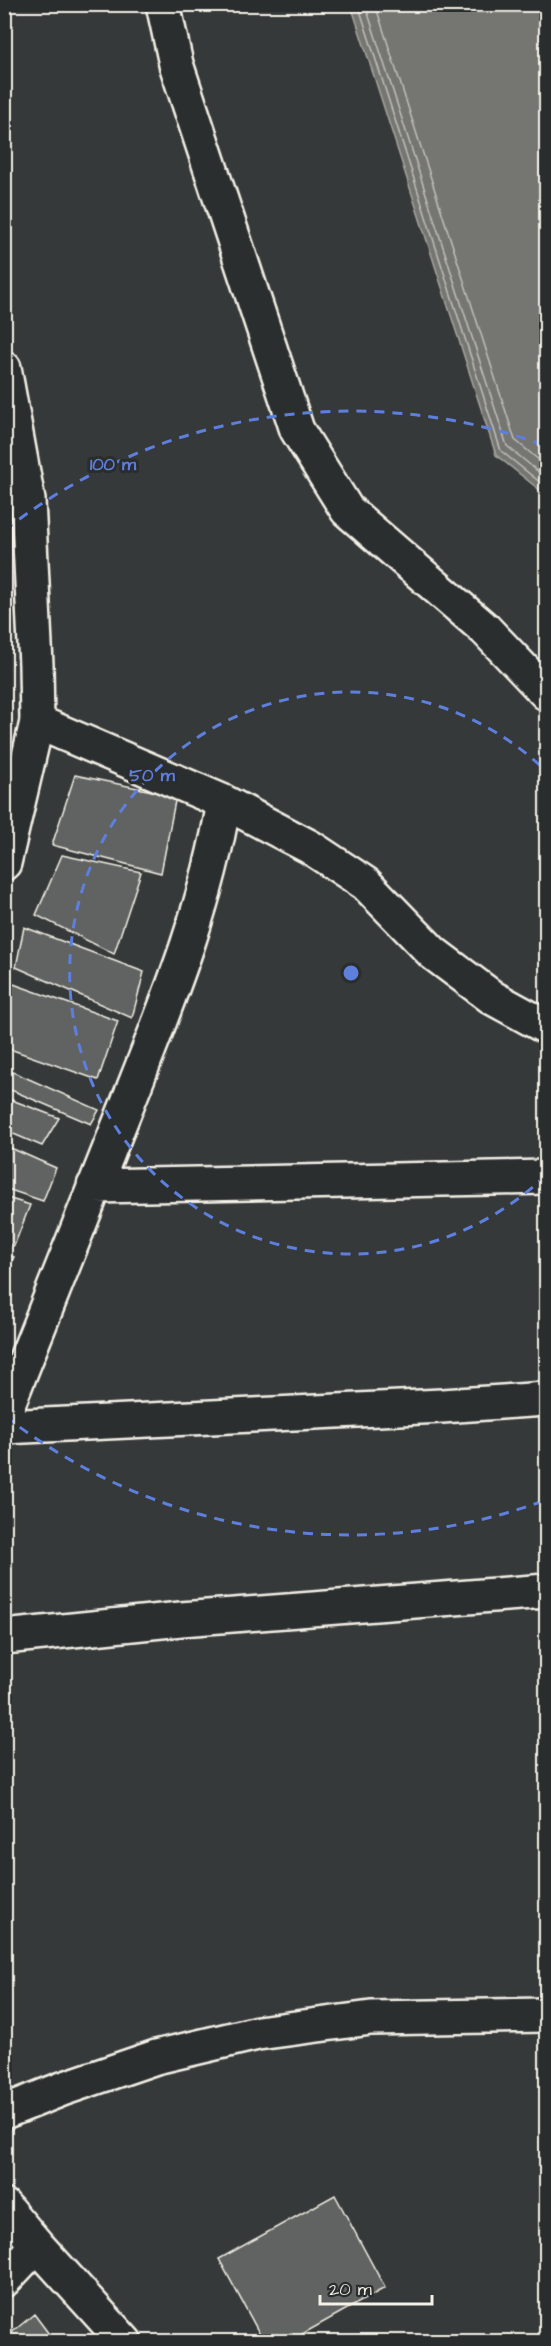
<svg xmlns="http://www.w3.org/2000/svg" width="551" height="2346" font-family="'Architects Daughter',sans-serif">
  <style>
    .water { fill: #757572; stroke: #a8a7a1; stroke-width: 1.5 }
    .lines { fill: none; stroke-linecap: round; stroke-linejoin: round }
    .shore { stroke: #c1bfb9; stroke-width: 1.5 }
    .building { fill: #616362; stroke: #f4f1e8; stroke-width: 1.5 }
    .minor-casing { stroke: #f4f1e8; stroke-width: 38 }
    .tertiary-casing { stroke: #f4f1e8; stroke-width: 38 }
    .minor { stroke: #2a2d2e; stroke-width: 33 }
    .tertiary { stroke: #2a2d2e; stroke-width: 33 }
    .ring { fill: none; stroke: #5e7fdd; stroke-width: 3; stroke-dasharray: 10 8 }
    .centre { fill: #5e7fdd; stroke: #2a2d2e; stroke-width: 3 }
    .ring-label { font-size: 18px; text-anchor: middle; font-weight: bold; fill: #5e7fdd; stroke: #2a2d2e; stroke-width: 6; stroke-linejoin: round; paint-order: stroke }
  </style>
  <rect width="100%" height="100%" fill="#363939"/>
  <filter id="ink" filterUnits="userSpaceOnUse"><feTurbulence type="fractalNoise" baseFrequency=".0167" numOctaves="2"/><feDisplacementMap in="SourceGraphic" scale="12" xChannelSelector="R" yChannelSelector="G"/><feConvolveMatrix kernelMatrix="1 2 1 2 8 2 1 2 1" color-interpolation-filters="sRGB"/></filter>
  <g filter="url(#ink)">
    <path class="water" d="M351 5H546V495L496 455Z"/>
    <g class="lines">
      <path class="shore" d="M358 4 501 451 546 487
        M365 4 507 446 546 478
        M375 4 515 440 546 466"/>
    </g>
    <path class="building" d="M75 775 176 796 161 873 52 845Z
      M62 855 141 872 114 954 36 915Z
      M24 927 144 972 132 1018 16 967Z
      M5 981 118 1021 98 1080 4 1047Z
      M4 1068 99 1110 91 1124 4 1087Z
      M4 1097 59 1118 42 1146 4 1130Z
      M4 1145 56 1168 43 1201 4 1188Z
      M4 1197 30 1205 14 1246 4 1243Z
      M4 1253 14 1257 4 1278Z
      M335 2195 385 2288 288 2342H264L219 2259Z
      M34 2314 55 2342H4V2339Z"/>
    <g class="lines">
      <defs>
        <path id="minor" d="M163 4 176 64 297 430 347 510 485 629 546 693
          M224 802 310 847 366 884 433 953 493 998 546 1027
          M94 1186 546 1177
          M4 1414C45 1311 86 1208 127 1105 166 1006 207 907 224 802L37 722
          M4 1427 442 1406 546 1399
          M4 1637 181 1619 546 1591
          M4 2112 62 2089 156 2057 258 2033 371 2018 546 2015
          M4 2206 37 2245 125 2342
          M4 2280 37 2245"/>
        <path id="tertiary" d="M4 368 28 500 36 665 37 722 4 863"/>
      </defs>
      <use href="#minor" class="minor-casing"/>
      <use href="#tertiary" class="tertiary-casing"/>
      <use href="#minor" class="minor"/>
      <use href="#tertiary" class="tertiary"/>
    </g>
  </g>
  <g class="ring">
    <path d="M546 1175A281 281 0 1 1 546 771"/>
    <path d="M543 1501A562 562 0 0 1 5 1416M5 530A562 562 0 0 1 543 445"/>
  </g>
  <circle cx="351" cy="973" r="9" class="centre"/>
  <g class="ring-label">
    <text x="113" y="470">100 m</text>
    <text x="152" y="781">50 m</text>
  </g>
  <rect width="551" height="2346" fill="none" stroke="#2a2d2e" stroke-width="24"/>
  <rect x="12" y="12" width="527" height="2322" fill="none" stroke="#f4f1e8" stroke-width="2" filter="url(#ink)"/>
  <path d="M320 2295v9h112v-9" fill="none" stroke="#f4f1e8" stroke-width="3"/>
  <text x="329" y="2295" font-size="18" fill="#f4f1e8" stroke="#2a2d2e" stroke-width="4.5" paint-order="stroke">20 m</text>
</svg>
